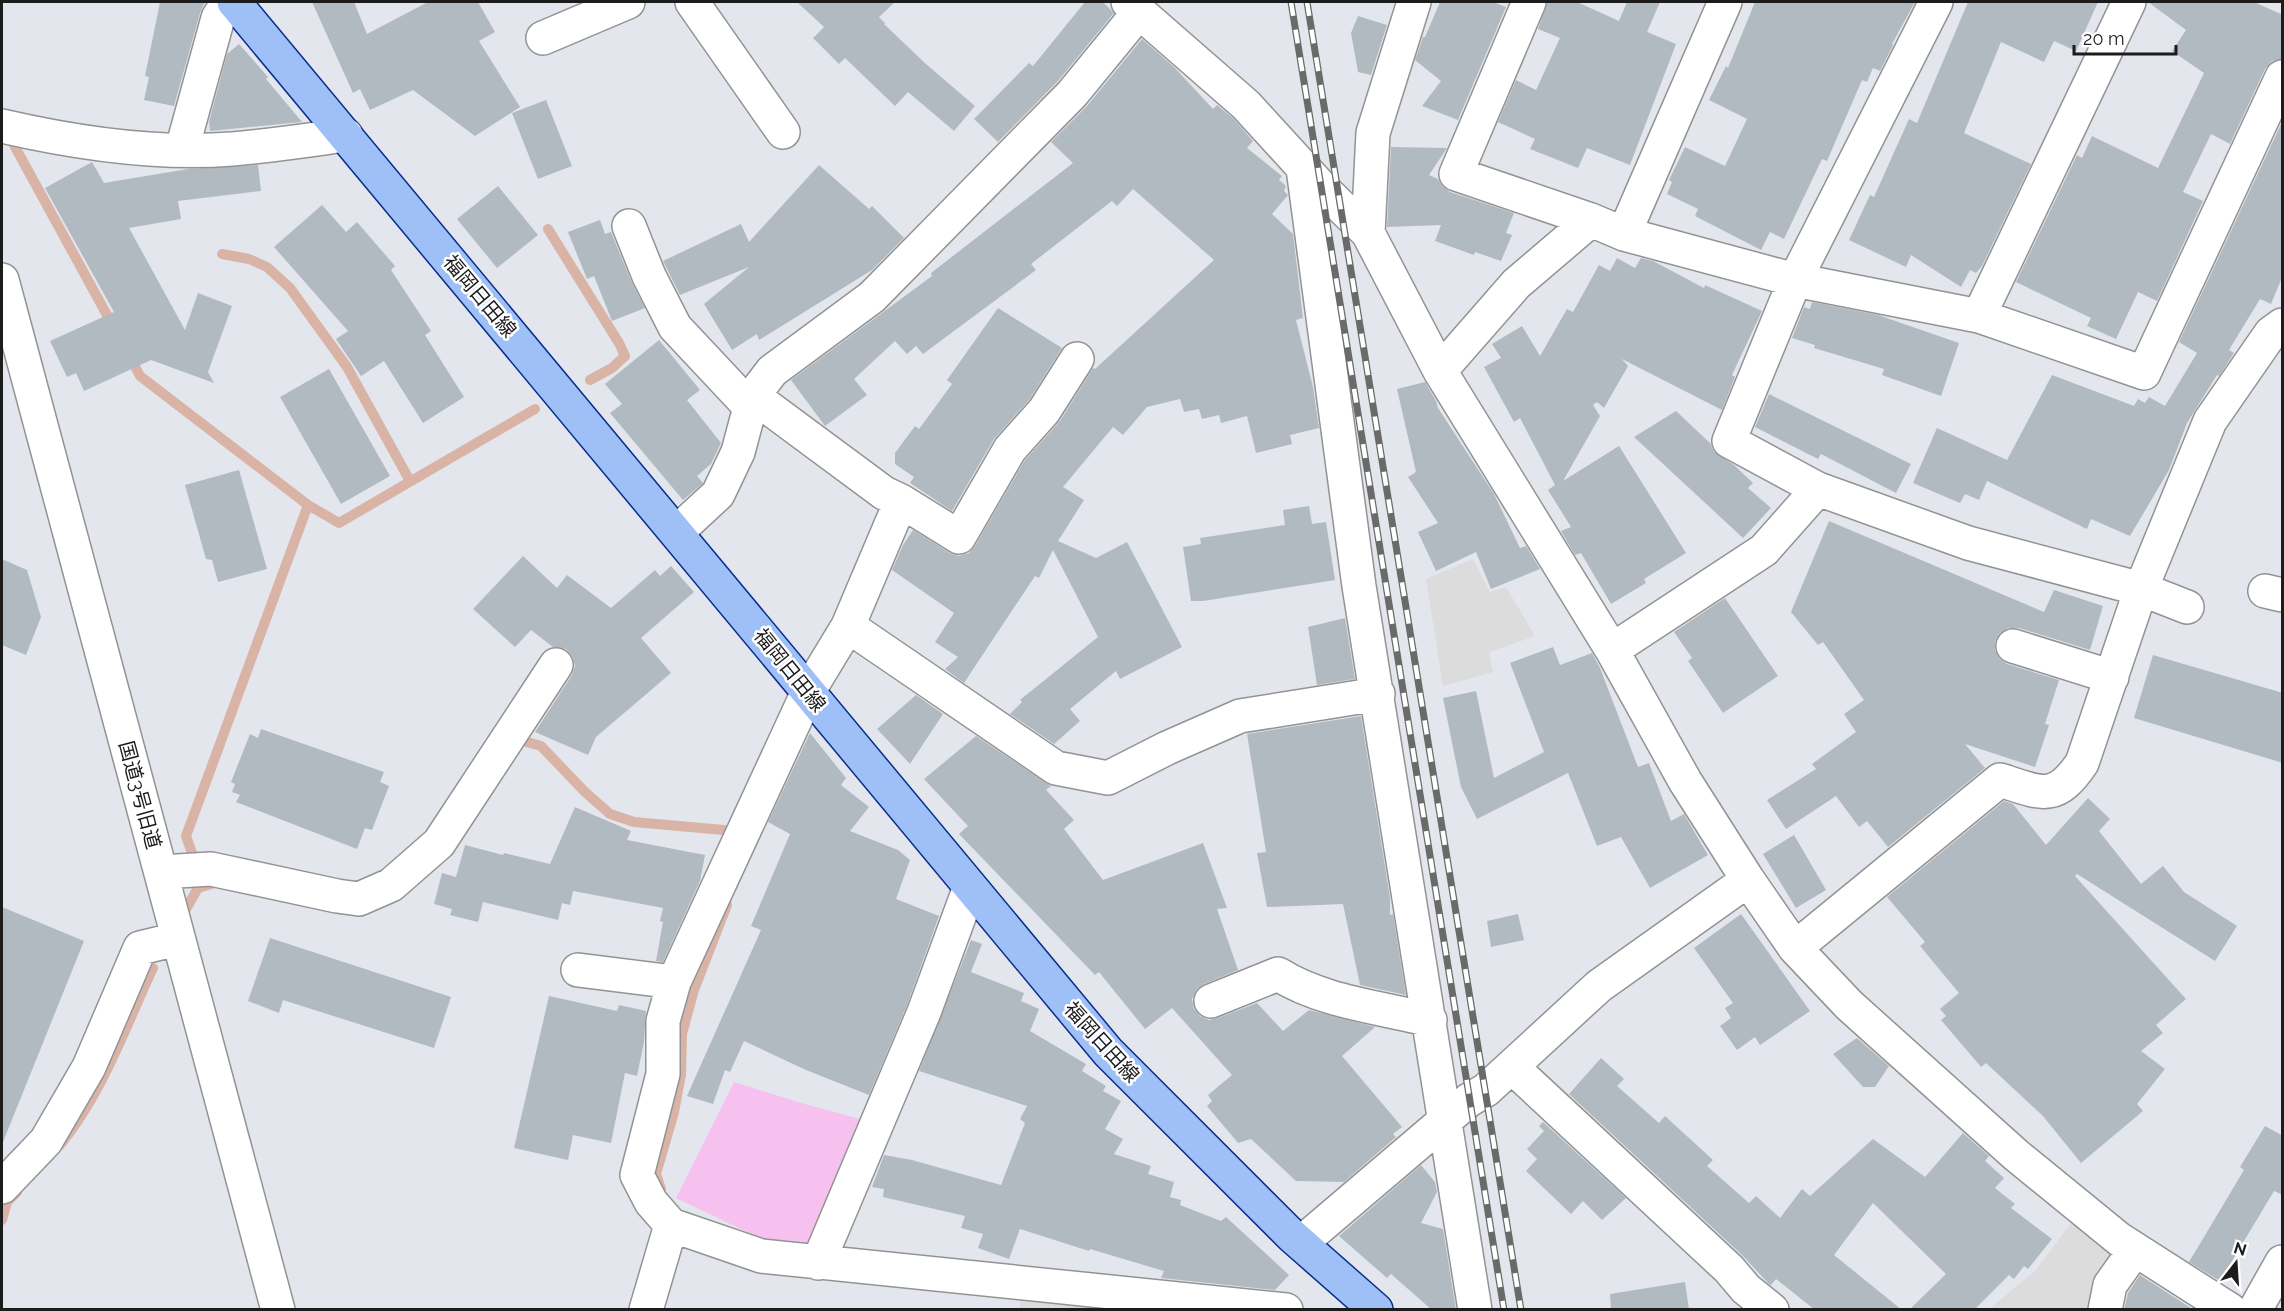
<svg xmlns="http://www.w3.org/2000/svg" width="2284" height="1311" font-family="Raleway,'Noto Sans JP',sans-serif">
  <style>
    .park { fill: #f6c1ef }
    .parking { fill: #dcdcdc }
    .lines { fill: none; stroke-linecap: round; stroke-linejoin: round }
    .stream { stroke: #d9b3a5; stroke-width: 10 }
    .building { fill: #b2bac1 }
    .minor-casing { stroke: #939393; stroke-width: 36 }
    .major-casing { stroke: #082d8d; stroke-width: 36 }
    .minor { stroke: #fff; stroke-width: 33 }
    .major { stroke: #9ec0f6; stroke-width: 33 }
    .rail-casing { stroke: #6a6a6a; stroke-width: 7 }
    .rail { stroke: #fff; stroke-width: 4.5; stroke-dasharray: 14; stroke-linecap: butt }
    .labels { text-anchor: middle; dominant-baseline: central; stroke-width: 5; stroke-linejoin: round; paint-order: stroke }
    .street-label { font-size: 20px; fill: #1c1c1c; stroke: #fff }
  </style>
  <rect width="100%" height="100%" fill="#e3e6ed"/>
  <path class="park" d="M734 1082 801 1103 867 1121 814 1244 762 1239 676 1198Z"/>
  <path class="parking" d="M1473 559 1490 592 1506 587 1535 636 1489 652 1493 672 1443 686 1426 579Z
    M2071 1223 2118 1256 2098 1309 1988 1310 2035 1271Z
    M1020 1300 1109 1309H1020Z"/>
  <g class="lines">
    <path class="stream" d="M14 145 113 326
      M548 229 619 343 625 356 612 368 590 380
      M222 254 249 259 267 267 290 288 347 367 410 481
      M129 355 140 376 308 505 339 523 535 409
      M516 746 520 740 541 746 585 792 610 814 634 822 735 831
      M192 853 186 836 308 505
      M186 909 198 888 218 882
      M60 1145C102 1094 125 1028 153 968
      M661 1189 656 1174 674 1112 681 1074 682 1034 694 990 727 905
      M2 1220 7 1202 17 1192"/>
  </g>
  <path class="building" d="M160 2H205L200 13 174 106 144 100 149 77 145 76Z
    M312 2H354L367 34 428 2H478L495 32 479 41 520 107 475 136 413 90 370 110 360 89 353 93Z
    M797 2H895L879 17 885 23 884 24 926 64 975 106 954 131 908 92 895 106 845 58 839 64 813 38 824 27Z
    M1085 2H1103L1114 13 1058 81 998 142 974 119 1029 63 1033 66Z
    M1440 2H1493L1506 7 1458 120 1422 106 1441 81 1415 60 1423 37H1425Z
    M1547 2H1577L1619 21 1627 2H1660L1647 32 1676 44 1630 165 1587 148 1578 168 1530 149 1535 139 1498 122 1516 80 1536 90 1560 38 1538 29Z
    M1755 2H1915L1892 44 1893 45 1880 71 1873 68 1867 82 1862 80 1827 161 1822 159 1784 239 1770 232 1761 250 1695 216 1698 209 1667 194 1672 182 1669 180 1685 147 1725 166 1747 119 1709 100 1726 66 1728 68Z
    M1968 2H2098L2076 51 2054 41 2044 62 2001 42 1964 133 2031 164 1982 266 1976 273 1970 270 1961 287 1911 255 1906 267 1849 240 1870 195 1874 197 1909 119 1917 123Z
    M2148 2H2254L2283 15V59L2272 61 2265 69 2230 144 2211 134 2183 192 2203 201 2157 301 2138 292 2116 339 2087 326 2091 318 2016 282 2077 155 2082 158 2092 136 2158 168 2204 73 2172 51 2186 30Z
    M1358 16 1387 25 1371 75 1358 72 1351 33Z
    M1142 39 1174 67 1213 109 1217 105 1233 118 1253 141 1247 148 1282 176 1279 180 1286 186 1284 191 1288 195 1272 214 1293 234 1303 318 1296 320 1313 387 1319 428 1290 435 1292 444 1256 453 1247 416 1221 423 1219 415 1202 419 1199 409 1184 412 1180 399 1147 407 1123 435 1113 427 1063 487 1084 500 1058 541 1096 558 1127 542 1182 647 1120 679 1116 671 1070 709 1080 721 1054 744 1010 714 1022 702 1020 700 1098 637 1053 550 1039 578 1035 576 964 683 945 669 958 657 935 642 954 613 892 570 903 545 913 530 950 553 959 556 969 553 975 546 1025 460 1060 421 1093 368 1095 369 1214 260 1133 189 1117 206 1112 201 1031 264 1036 270 923 354 916 346 907 354 895 341 854 379 867 395 825 426 791 380 932 276 931 273 1073 163 1051 142 1087 106Z
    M239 44 268 77 266 79 302 122 210 131 209 122 227 54Z
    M546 100 572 166 538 179 512 113Z
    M2283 120V275L2271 304 2260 299 2229 350 2234 353 2219 376 2217 375 2187 423 2169 470 2130 536 2091 519 2087 529 1987 481 1979 500 1965 494 1960 503 1913 483 1937 428 2007 460 2052 375 2134 406 2138 399 2145 403 2149 397 2165 406 2197 353 2179 342Z
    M1391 147 1447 148 1429 175 1438 179 1442 186 1450 192 1514 213 1506 233 1512 235 1501 261 1475 252 1474 255 1435 241 1441 225 1387 227Z
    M92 162 104 183 188 169 258 165 261 191 178 201 181 219 129 228 185 330 198 293 232 306 208 372 214 383 151 360 84 391 76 373 67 377 50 341 114 312 45 188Z
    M819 165 869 209 872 206 904 238 872 270 759 340 757 334 732 350 704 304 749 267 680 295 663 261 741 224 749 242Z
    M498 186 538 235 497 268 457 219Z
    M322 205 346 232 357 222 395 266 391 270 431 331 425 335 464 397 423 423 384 361 361 376 336 339 348 331 274 247Z
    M600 220 605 234 611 232 632 283 645 308 612 321 594 276 587 279 568 232Z
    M1617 258 1635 268 1641 258 1653 261 1704 288 1705 285 1762 311 1732 375 1735 377 1722 410 1622 359 1628 366 1604 408 1597 402 1593 405 1600 416 1563 481 1619 446 1686 553 1644 579 1646 583 1611 604 1581 553 1575 555 1561 531 1571 527 1548 490 1555 485 1520 418 1514 422 1484 367 1501 358 1492 344 1522 326 1540 356 1567 309 1573 312 1599 265 1610 271Z
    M1812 302 1878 315 1959 343 1941 396 1882 375 1884 369 1814 348 1815 345 1792 338 1804 307 1810 309Z
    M998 308 1062 348 1029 400 994 439 952 511 910 483 914 477 895 464V453L915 426 919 429 952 384 947 380Z
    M659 340 700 390 687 400 721 443 711 464 697 476 703 483 683 500 610 413 622 404 605 384Z
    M329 369 390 476 341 504 280 397Z
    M1425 382 1436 401 1438 408 1494 494 1520 548 1526 546 1540 569 1491 589 1476 552 1436 571 1418 532 1438 523 1408 477 1416 472 1397 389Z
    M1769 394 1911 464 1896 493 1821 454 1818 459 1755 427Z
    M1676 411 1710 443 1714 452 1734 465 1753 483 1748 488 1771 508 1743 538 1634 437Z
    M239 470 267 569 218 582 212 560 206 559 185 485Z
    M1309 506 1312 524 1326 522 1335 580 1203 601H1191L1183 547 1201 544 1200 538 1285 525 1283 510Z
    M1829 521 2044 612 2054 590 2103 606 2090 650 2019 628H2008L2000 633 1995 641V650L2000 659 2007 664 2059 680 2045 724 2049 725 2035 767 1965 744 1985 768 1888 847 1867 821 1859 827 1836 796 1786 829 1767 800 1816 769 1812 764 1856 732 1844 714 1864 700 1823 642 1818 645 1791 612Z
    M523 556 557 588 567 575 611 608 655 570 660 576 671 566 694 592 641 638 671 673 596 737 588 755 535 732 572 675 575 666 572 656 566 649 553 647 531 630 515 647 473 609Z
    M2 559 27 570 41 617 26 655 2 645Z
    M1725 598 1778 676 1723 713 1688 661 1692 658 1674 632Z
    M1345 618 1355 679 1317 685 1308 627Z
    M1553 647 1560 665 1592 653 1600 668 1638 767 1649 763 1671 821 1684 814 1708 855 1650 888 1621 837 1597 846 1568 773 1477 819 1461 787 1443 698 1476 691 1494 778 1544 752 1510 663Z
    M2153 655 2283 693V763L2134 718Z
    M916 695 943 714 910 764 877 729Z
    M1361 716 1390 898V915L1393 914 1406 995 1360 985 1343 904 1267 907 1257 853 1266 852 1247 734Z
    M261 729 384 772 380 782 389 786 372 830 365 828 357 849 236 802 240 795 232 792 235 784 231 782 250 734 258 738Z
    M810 733 846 778 841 785 869 807 850 831 898 850 910 860 896 899 939 916 907 1005 869 1095 806 1070 744 1041 730 1072 725 1070 713 1104 687 1096 761 930 751 926 790 834 768 822Z
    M976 736 1051 786 1046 790 1074 820 1064 829 1103 880 1203 843 1227 908 1217 909 1238 970 1204 984 1197 989 1192 999 1194 1009 1200 1016 1209 1020 1218 1018 1257 1003 1283 1031 1309 1010 1375 1027 1342 1056 1402 1127 1393 1134 1396 1137 1344 1182 1296 1181 1251 1139 1238 1143 1207 1106 1212 1101 1208 1095 1232 1075 1172 1008 1145 1029 1099 972 1095 975 959 834 968 826 924 779Z
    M2088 798 2110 819 2099 831 2141 884 2163 866 2184 892 2237 926 2215 961 2077 874 2075 876 2186 999 2156 1025 2163 1033 2141 1051 2165 1069 2137 1104 2143 1111 2081 1163 2043 1116 1986 1063 1981 1067 1941 1020 1946 1016 1940 1009 1959 993 1920 946 1925 942 1887 897 2004 801 2013 804 2046 845Z
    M575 807 631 831 627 840 705 855 700 881 663 962 656 961 663 922 660 921 663 908 573 891 570 905 562 903 558 920 483 902 478 922 450 915 452 909 434 904 442 873 456 877 465 845 503 855 504 853 550 864Z
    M1794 835 1826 890 1796 908 1763 854Z
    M2 907 84 941 3 1142H2Z
    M1518 914 1524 940 1491 947 1487 921Z
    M1741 914 1810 1011 1760 1045 1755 1037 1737 1050 1720 1026 1731 1018 1725 1008 1733 1003 1694 948Z
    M270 938 451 997 434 1048 283 1000 279 1013 248 1001Z
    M971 940 982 944 971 972 1024 993 1021 1001 1039 1009 1030 1031 1086 1064 1082 1071 1106 1086 1103 1091 1121 1101 1105 1129 1123 1139 1114 1154 1151 1166 1148 1174 1174 1182 1170 1197 1181 1200 1180 1205 1221 1221 1226 1217 1289 1275 1275 1290 1161 1278 1164 1271 1090 1249 1089 1251 1020 1229 1009 1259 978 1248 983 1234 961 1228 965 1216 883 1197 884 1189 872 1187 884 1155 912 1160 1001 1185 1025 1123 1020 1119 1027 1106 919 1071Z
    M549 996 617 1011 619 1005 646 1011 644 1042 637 1076 625 1073 611 1143 573 1135 568 1160 514 1148Z
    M1857 1038 1889 1066 1875 1087H1863L1833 1054Z
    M1601 1058 1624 1079 1617 1086 1659 1123 1665 1116 1713 1160 1707 1166 1749 1203 1756 1196 1780 1218 1802 1189 1810 1196 1873 1139 1925 1177 1963 1133 1989 1156 1985 1161 2004 1178 1995 1188 2015 1204 2011 1208 2052 1239 2028 1269 2024 1266 2014 1279 2009 1275 1974 1310H1909L1946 1274 1873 1203 1834 1255 1902 1310H1815L1776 1279 1771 1285 1769 1284 1742 1255 1569 1094Z
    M1543 1122 1626 1198 1602 1220 1583 1201 1571 1214 1526 1171 1537 1159 1527 1149 1544 1131 1539 1126Z
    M2265 1126 2283 1136V1195L2274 1191 2220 1281 2189 1262 2244 1170 2240 1167Z
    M1421 1165 1435 1182 1437 1192 1421 1223 1443 1229 1456 1310H1432L1391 1274 1387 1278 1339 1236Z
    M2140 1275 2194 1310H2124L2128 1293Z
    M1685 1282 1689 1310H1611L1610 1294Z"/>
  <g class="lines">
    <defs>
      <path id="minor" d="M692 2 783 132
        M1128 2 1246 105 1320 186 1368 233 1440 371 1612 650 1685 781 1748 880 1795 948 1849 1005 2016 1155 2119 1239 2230 1310
        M1529 2 1456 174 1591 220
        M1936 2 1795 280 1729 441 1818 489 1968 543 2141 589 2187 607
        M543 38 628 2
        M2 126C76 143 156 155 232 149 270 146 308 140 346 135
        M182 149 218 18 228 2
        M1303 168 1359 586 1475 1310
        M629 226 649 276 675 327 750 407
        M1368 233 1373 133 1414 2
        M1624 234 1725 2
        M2 280 278 1310
        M1979 316 2129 2
        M1440 371 1516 284 1591 220 1624 234 1795 280 1979 316 2144 373 2282 77
        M753 396 884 493 901 501 959 537 1010 449 1044 411 1077 359
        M677 532 718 494 738 452 753 396 772 371 872 297 1072 94 1140 11
        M2265 591 2282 595
        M848 626 901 501
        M2013 646 2112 677
        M1612 650 1764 550 1818 489
        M161 872 211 869 337 896 359 899 391 885 439 843 556 665
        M1795 948 2000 780C2041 793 2055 803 2082 763L2141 589 2210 421 2271 333 2282 325
        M578 970 674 982
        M1211 1001 1278 974C1322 1002 1380 1007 1430 1020
        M1512 1067 1729 1269 1746 1289 1772 1310
        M2 1187 46 1141 89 1067 140 948 177 939
        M671 1225 761 1256 1286 1310
        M1301 1243 1469 1100 1486 1090 1599 986 1748 880
        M818 1263 924 1012 970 887
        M646 1310 671 1225 651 1202 637 1175 663 1074V1021L674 982 808 692 848 626 1056 768 1108 778 1167 748 1240 716 1378 694
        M2105 1310 2110 1285 2135 1250
        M2255 1310 2282 1262"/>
      <path id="major" d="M234 2 1108 1052 1292 1236 1376 1310"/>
    </defs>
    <use href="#minor" class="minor-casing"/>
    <use href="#major" class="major-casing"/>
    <use href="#minor" class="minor"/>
    <use href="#major" class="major"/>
    <defs>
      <path id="rail" d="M1291 2 1504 1310
        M1307 2 1521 1310"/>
    </defs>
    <use href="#rail" class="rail-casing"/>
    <use href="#rail" class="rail"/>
  </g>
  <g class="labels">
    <g class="street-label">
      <text transform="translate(480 296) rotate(50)">福岡日田線</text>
      <text transform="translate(790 670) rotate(51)">福岡日田線</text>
      <text transform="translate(140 795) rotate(75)">国道3号旧道</text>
      <text transform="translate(1102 1042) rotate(48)">福岡日田線</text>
    </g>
  </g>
  <rect width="2284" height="1311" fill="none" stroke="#1c1c1c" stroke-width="6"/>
  <g transform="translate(2236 1263) rotate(17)" stroke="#ffffff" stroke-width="4.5" paint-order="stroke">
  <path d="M0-4.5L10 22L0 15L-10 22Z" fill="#1c1c1c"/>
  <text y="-9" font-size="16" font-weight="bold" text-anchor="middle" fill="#1c1c1c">N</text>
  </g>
  <path d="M2074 45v9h102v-9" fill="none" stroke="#1c1c1c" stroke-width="3"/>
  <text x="2083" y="45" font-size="18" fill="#1c1c1c" stroke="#ffffff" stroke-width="4.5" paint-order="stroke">20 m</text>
</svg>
